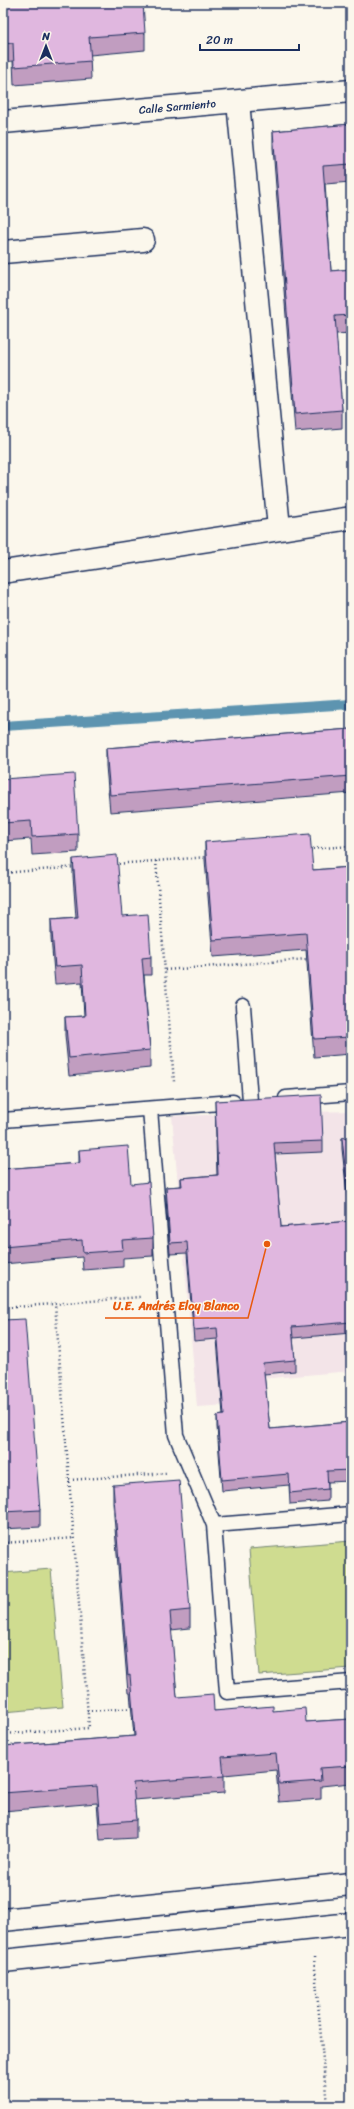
<svg xmlns="http://www.w3.org/2000/svg" width="354" height="2109" font-family="Sriracha,sans-serif">
  <style>
    .built { fill: #f3e4e8 }
    .green { fill: #cfdc90; stroke: #758677 }
    .lines { fill: none; stroke-linecap: round; stroke-linejoin: round }
    .stream { stroke: #5d94b0; stroke-width: 10 }
    .service-casing { stroke: #1b2f5e; stroke-width: 17 }
    .minor-casing { stroke: #1b2f5e; stroke-width: 25 }
    .path { stroke: #1b2f5e; stroke-width: 2.5; stroke-dasharray: 1 3; stroke-linecap: butt }
    .service { stroke: #fbf7ec; stroke-width: 14 }
    .minor { stroke: #fbf7ec; stroke-width: 22 }
    .wall { fill: #c19dc0; stroke: #1b2f5e }
    .building { fill: #e0b7df; stroke: #1b2f5e }
    .labels { text-anchor: middle; dominant-baseline: central; stroke-width: 3; stroke-linejoin: round; paint-order: stroke }
    .street-label { font-size: 11px; fill: #1b2f5e; stroke: #fbf7ec }
    .leader { fill: none; stroke: #e8590c; stroke-width: 1.5 }
    .callout-dot { fill: #e8590c; stroke: #fbf7ec; stroke-width: 1.5 }
    .callout-label { font-size: 12px; text-anchor: middle; font-weight: bold; fill: #e8590c; stroke: #fbf7ec; stroke-width: 3; stroke-linejoin: round; paint-order: stroke }
  </style>
  <rect width="100%" height="100%" fill="#fbf7ec"/>
  <filter id="ink" filterUnits="userSpaceOnUse"><feTurbulence type="fractalNoise" baseFrequency=".025" numOctaves="2"/><feDisplacementMap in="SourceGraphic" scale="8" xChannelSelector="R" yChannelSelector="G"/><feConvolveMatrix kernelMatrix="1 2 1 2 8 2 1 2 1" color-interpolation-filters="sRGB"/></filter>
  <g filter="url(#ink)">
    <path class="built" d="M351 1111V1371L227 1382 229 1405 197 1407 172 1116Z"/>
    <path class="green" d="M351 1541V1668L259 1675 249 1549Z
      M51 1569 63 1707 3 1712V1573Z"/>
    <g class="lines">
      <path class="stream" d="M3 726 351 704"/>
      <defs>
        <path id="service" d="M243 1006 250 1101
          M286 1098 351 1093
          M150 1109 176 1435 214 1525 227 1692 351 1682
          M3 1120 233 1102
          M214 1525 351 1514"/>
        <g id="minor">
          <path d="M238 102 279 528"/>
          <path id="s1" d="M3 122 351 91"/>
          <path d="M3 252 143 240"/>
          <path d="M3 572 351 518"/>
          <path d="M3 1920 351 1884"/>
          <path d="M3 1961 351 1924"/>
        </g>
      </defs>
      <use href="#service" class="service-casing"/>
      <use href="#minor" class="minor-casing"/>
      <path class="path" d="M309 849 351 846
        M156 861 174 1082
        M115 864 208 857
        M3 873 76 867
        M165 970 308 959
        M3 1308 140 1297
        M69 1480 166 1473
        M3 1543 74 1538
        M87 1711 134 1708
        M3 1734 89 1728 55 1304
        M314 1957 327 2106"/>
      <use href="#service" class="service"/>
      <use href="#minor" class="minor"/>
    </g>
    <path class="wall" d="M3 3 145 33V50L90 55 91 79 14 85 13 61 3 62Z
      M351 124V182L325 184 331 271 351 269V333L336 334 342 410V428L295 432 273 148V131Z
      M351 729V793L110 812 106 766V748Z
      M3 779 78 834V852L32 855 31 839 3 841Z
      M205 842 313 870 351 867V1054L314 1057 306 950 213 957 205 860Z
      M73 859 122 916 151 957V975H144L150 1050V1068L69 1076 65 1035V1017L84 1016 82 982 55 984 51 938V920L76 918 73 876Z
      M215 1101 323 1141V1152L275 1154 281 1227 350 1221 342 1149V1138L351 1137V1333L293 1338 295 1360V1371L264 1374 270 1429 351 1422V1481L328 1482V1501L290 1504 289 1485 222 1491 217 1427V1416L223 1415 217 1339 194 1341 187 1253 170 1254 166 1198V1187L181 1186V1178L217 1175Z
      M79 1150 131 1184 153 1238V1256L123 1258V1267L83 1270 82 1257 3 1264V1169L79 1163Z
      M3 1320 40 1510V1527L3 1529Z
      M113 1485 190 1610V1628L171 1630 177 1697 214 1711H273L306 1722 351 1719V1783L321 1786V1799L279 1802 276 1770 224 1775V1793L134 1800 136 1820V1838L100 1840 97 1803 3 1811V1746L134 1736 130 1693H128L113 1503Z"/>
    <path class="building" d="M3 3H143L145 33 89 37 91 61 14 67 13 43 3 44Z
      M351 124V164L323 166 331 271 351 269V315L335 316 342 410 295 414 273 131Z
      M351 729V776L110 795 106 748Z
      M74 774 78 834 32 837 31 821 3 823V779Z
      M310 834 313 870 351 867V1037L314 1039 306 933 213 940 205 842Z
      M117 855 122 916 148 914 151 957 142 958 150 1050 69 1058 65 1017 85 1016 82 965 55 967 51 920 78 918 73 859Z
      M321 1095 323 1141 274 1143 281 1227 351 1221V1322L292 1327 295 1360 263 1363 270 1429 351 1422V1470L327 1471 328 1489 290 1493 289 1474 222 1480 217 1416 224 1415 217 1328 194 1330 187 1242 170 1243 166 1187 182 1186 181 1178 218 1175 215 1101Z
      M351 1137V1221L342 1138Z
      M128 1146 131 1184 149 1182 153 1238 122 1240 123 1250 83 1253 82 1240 3 1247V1169L80 1163 79 1150Z
      M25 1319 40 1510 3 1512V1320Z
      M179 1480 190 1610 170 1612 177 1697 213 1694 214 1711 273 1706V1711L305 1708 306 1722 351 1719V1766L320 1768 321 1781 279 1784 276 1753 222 1757 224 1776 133 1783 136 1820 100 1823 97 1786 3 1793V1746L135 1736 130 1675 128 1676 113 1485Z"/>
  </g>
  <g class="labels">
    <g class="street-label">
      <text stroke="none"><textPath href="#s1" startOffset="175">Calle Sarmiento</textPath></text>
    </g>
  </g>
  <path class="leader" d="M267 1244L248 1318H105"/>
  <circle class="callout-dot" cx="267" cy="1244" r="4"/>
  <g class="callout-label">
    <text x="176" y="1310">U.E. Andrés Eloy Blanco</text>
  </g>
  <rect width="354" height="2109" fill="none" stroke="#fbf7ec" stroke-width="16"/>
  <rect x="8" y="8" width="338" height="2093" fill="none" stroke="#1b2f5e" stroke-width="1.5" filter="url(#ink)"/>
  <g transform="translate(46 46)" stroke="#fbf7ec" stroke-width="3" paint-order="stroke">
  <path d="M0-3L7 15L0 10L-7 15Z" fill="#1b2f5e"/>
  <text y="-6" font-size="11" font-weight="bold" text-anchor="middle" fill="#1b2f5e">N</text>
  </g>
  <path d="M200 44v6h99v-6" fill="none" stroke="#1b2f5e" stroke-width="2"/>
  <text x="206" y="44" font-size="12" fill="#1b2f5e" stroke="#fbf7ec" stroke-width="3" paint-order="stroke">20 m</text>
</svg>
